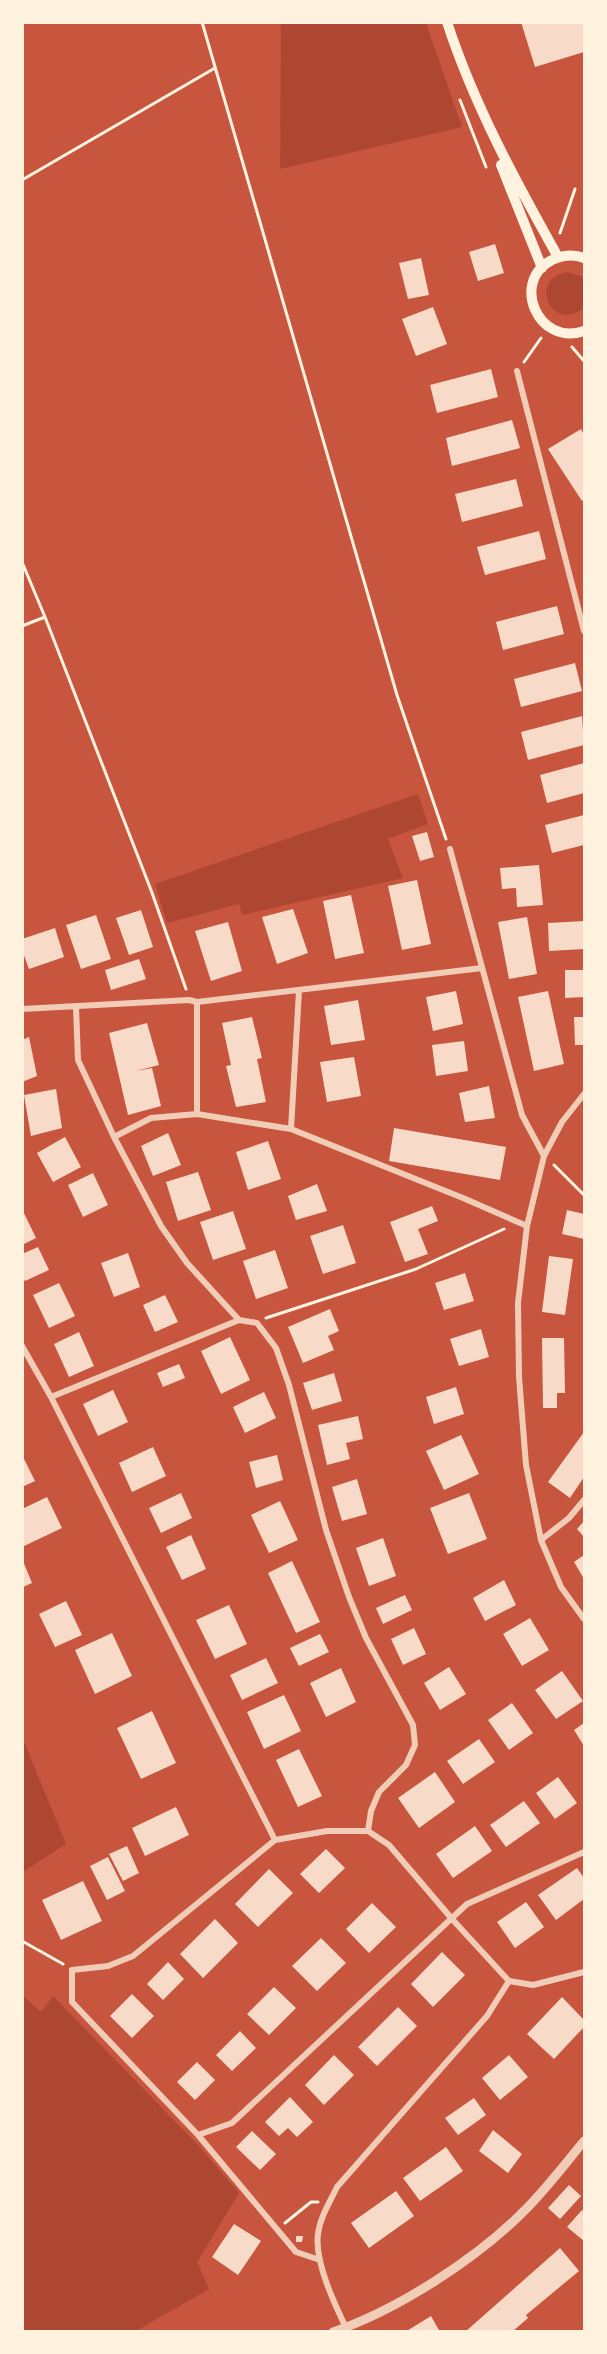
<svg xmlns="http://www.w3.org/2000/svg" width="607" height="2354" font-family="Helvetica,sans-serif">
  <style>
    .green { fill: #ae4732 }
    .building { fill: #f7dbc8 }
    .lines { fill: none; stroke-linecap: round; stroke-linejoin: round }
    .path { stroke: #fff3e0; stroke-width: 3 }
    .minor { stroke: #f1ccb7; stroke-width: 6 }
    .tertiary { stroke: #f1ccb7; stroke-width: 9 }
    .secondary { stroke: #fff3e0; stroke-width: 10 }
  </style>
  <rect width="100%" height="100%" fill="#c8553d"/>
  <path class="green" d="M280 23H426L462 127 280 169 281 30Z
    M567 272 580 276 584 280V307C555 335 525 281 567 272Z
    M418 794 428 824 388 839 403 878 242 915 239 904 167 923 155 884Z
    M23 1739 66 1844 23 1872H22Z
    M23 1996 41 2012 53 1996 199 2146 239 2193 197 2262 209 2289 136 2331H23Z"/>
  <path class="building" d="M521 22H584V52L535 67Z
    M495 244 504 273 478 281 469 252Z
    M421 258 429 295 408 299 399 263Z
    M433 307 447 344 416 356 402 319Z
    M491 369 498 397 437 413 430 385Z
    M512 420 520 448 452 466 446 438Z
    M581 429 584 435V499L582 501 548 449Z
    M516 479 523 506 462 522 455 494Z
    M539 531 546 559 485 575 477 547Z
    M557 606 564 634 503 650 496 622Z
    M575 663 582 691 521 707 514 679Z
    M582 716 584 745 528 760 521 732Z
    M584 763V793L547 803 540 775Z
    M584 815V845L552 853 545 825Z
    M427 832 434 857 420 861 412 836Z
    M539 865 543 905 517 907 516 888 502 889 500 868Z
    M417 880 431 944 402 950 388 886Z
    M351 895 364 953 335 959 323 901Z
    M293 909 308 953 277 964 262 917Z
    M141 910 153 947 129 955 116 918Z
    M96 915 111 959 81 969 66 925Z
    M527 917 537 974 509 979 498 922Z
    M584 921V949L549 951 548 923Z
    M228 922 242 971 211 981 195 931Z
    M55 928 64 957 29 969 22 950V939Z
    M139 959 146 979 111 990 105 970Z
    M565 970H584V997L565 998Z
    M456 991 463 1024 433 1031 426 997Z
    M548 991 564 1064 534 1071 518 997Z
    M358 1000 365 1040 331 1045 324 1006Z
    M252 1017 262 1058 257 1059 266 1102 236 1107 226 1066 231 1065 222 1023Z
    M574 1017H584V1045H575Z
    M147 1023 159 1065 136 1071 152 1068 161 1106 128 1115 109 1033Z
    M29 1037 37 1076 22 1082V1040Z
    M464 1041 468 1071 436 1076 432 1045Z
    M354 1057 361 1096 327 1102 320 1062Z
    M489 1086 495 1118 465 1122 459 1093Z
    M56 1089 62 1128 31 1136 24 1095Z
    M394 1128 506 1147 500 1180 389 1161Z
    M168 1133 181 1165 153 1176 141 1146Z
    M65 1137 81 1167 53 1182 37 1153Z
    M268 1141 281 1179 248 1190 236 1152Z
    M198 1172 211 1210 178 1221 166 1182Z
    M93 1173 108 1205 83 1217 68 1185Z
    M317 1184 327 1211 296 1220 288 1196Z
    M432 1206 438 1221 418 1229 428 1254 405 1262 390 1222Z
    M22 1209 36 1238 22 1245Z
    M567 1210 584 1214V1239L562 1234Z
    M233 1211 246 1249 213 1260 200 1222Z
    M343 1225 356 1263 323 1274 310 1236Z
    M38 1247 49 1270 25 1281 22 1276V1254Z
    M275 1250 288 1288 256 1299 243 1261Z
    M128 1253 140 1287 114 1297 101 1263Z
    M549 1256 573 1259 565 1315 542 1312Z
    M465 1273 474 1301 444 1310 435 1283Z
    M59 1283 75 1316 49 1328 33 1295Z
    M165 1295 178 1322 155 1332 143 1305Z
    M330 1309 339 1331 328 1336 334 1350 303 1363 288 1327Z
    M481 1329 489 1357 459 1366 450 1339Z
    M79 1332 94 1366 69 1377 54 1344Z
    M230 1337 250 1380 221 1394 201 1351Z
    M542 1338H564L565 1393H557V1408H543Z
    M179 1364 185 1378 163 1387 157 1373Z
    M334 1373 342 1401 312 1410 303 1383Z
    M456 1387 464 1414 434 1424 426 1397Z
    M113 1390 128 1422 98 1436 83 1404Z
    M264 1392 276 1418 245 1433 233 1407Z
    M358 1416 363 1439 346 1443 350 1459 327 1465 318 1425Z
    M584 1432V1477L570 1498 548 1482Z
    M461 1435 479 1474 444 1490 426 1451Z
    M153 1447 166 1476 132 1492 119 1463Z
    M22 1455 35 1481 22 1487Z
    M277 1455 283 1480 256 1488 249 1462Z
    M357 1479 367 1514 342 1521 332 1487Z
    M181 1493 192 1518 161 1533 149 1508Z
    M469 1493 487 1539 448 1554 430 1508Z
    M47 1497 62 1528 22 1547V1509Z
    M280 1501 298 1540 269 1553 251 1515Z
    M584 1521V1537L577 1529Z
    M191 1535 206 1569 182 1580 166 1547Z
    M383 1538 396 1576 369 1586 356 1548Z
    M584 1555V1579L574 1562Z
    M23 1561 32 1583 23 1587Z
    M292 1561 320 1622 296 1633 268 1573Z
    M504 1580 516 1605 485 1621 473 1598Z
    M405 1595 412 1610 383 1624 376 1608Z
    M66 1601 82 1635 55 1647 39 1614Z
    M229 1605 247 1644 215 1659 196 1620Z
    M530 1618 549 1650 522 1666 503 1634Z
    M414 1628 426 1654 403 1665 391 1639Z
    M112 1633 132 1676 95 1694 75 1650Z
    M320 1634 329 1652 299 1666 290 1648Z
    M266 1658 278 1683 242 1700 230 1675Z
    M449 1667 466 1694 440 1710 424 1683Z
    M341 1668 356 1702 326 1717 310 1683Z
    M562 1671 583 1701 556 1719 535 1690Z
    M284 1695 301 1731 264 1749 247 1712Z
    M512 1703 533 1733 509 1750 488 1720Z
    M152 1711 176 1763 141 1779 117 1728Z
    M584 1723V1746L574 1730Z
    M479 1739 495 1762 463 1784 447 1761Z
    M299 1749 322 1796 298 1807 276 1760Z
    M435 1772 455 1802 419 1828 398 1798Z
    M558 1777 577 1803 555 1819 536 1793Z
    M524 1801 540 1823 506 1847 490 1825Z
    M176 1807 189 1835 145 1856 132 1828Z
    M475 1826 492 1851 453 1878 436 1854Z
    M127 1846 139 1873 123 1881 109 1854Z
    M326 1849 345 1868 319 1893 300 1874Z
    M108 1857 125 1891 107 1900 90 1866Z
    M577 1868 584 1878V1899L556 1920 538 1895Z
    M269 1869 293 1893 258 1927 235 1904Z
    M83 1881 102 1921 61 1940 42 1900Z
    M526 1902 544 1927 515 1948 497 1922Z
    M372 1903 396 1927 369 1953 346 1929Z
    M215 1919 238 1943 203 1978 180 1954Z
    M321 1938 346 1963 317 1991 292 1966Z
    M442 1952 465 1975 433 2007 411 1984Z
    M168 1962 184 1979 163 2000 147 1984Z
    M274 1987 296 2008 269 2035 247 2014Z
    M132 1994 154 2016 132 2038 110 2016Z
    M562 1997 584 2020V2027L554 2059 527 2034Z
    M398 2007 417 2026 377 2066 358 2047Z
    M240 2031 256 2048 232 2071 216 2055Z
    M334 2055 354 2075 324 2105 305 2085Z
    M509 2055 528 2077 500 2100 482 2078Z
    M197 2062 215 2080 195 2100 177 2082Z
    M290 2097 313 2122 297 2137 288 2128 279 2136 265 2122Z
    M474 2098 486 2115 458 2135 445 2118Z
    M493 2130 522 2154 508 2173 479 2151Z
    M252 2131 276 2154 260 2170 236 2147Z
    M446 2147 463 2171 420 2201 403 2178Z
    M569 2185 581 2196 560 2219 548 2208Z
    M396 2191 414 2216 369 2248 351 2223Z
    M582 2210 584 2212V2241L567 2227Z
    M234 2224 261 2241 238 2275 212 2257Z
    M296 2236H303L302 2242H296Z
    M560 2248 579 2271 526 2315 528 2318 512 2332H465Z
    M431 2316 440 2332H405Z"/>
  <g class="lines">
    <path class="path" d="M202 22 397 695 446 839
      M460 100 486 167
      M22 180 215 68
      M560 233 575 189
      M572 347 584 361
      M524 362 541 338
      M22 562 45 617
      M22 626 45 617 151 890 186 989
      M554 1165 584 1195
      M266 1318 416 1269 504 1229
      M22 1941 63 1964
      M285 2223 311 2202H318"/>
    <path class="minor" d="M517 371 584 631
      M450 849 522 1115 544 1156
      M76 1007 78 1060 114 1137 161 1226 187 1263 239 1320 257 1323 276 1348 289 1385 326 1530 349 1597 366 1638 413 1725 415 1745 406 1765 379 1792 371 1811 368 1831
      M22 1009 189 1000 197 1002 482 968
      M584 1094 562 1122 544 1156 527 1226 518 1303 519 1377 526 1465 541 1540 561 1587 584 1619
      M197 1114V1002
      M291 1129 299 991
      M114 1137 151 1118 197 1114 291 1129 463 1198 527 1226
      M22 1346 51 1397 275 1840
      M51 1397 239 1320
      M541 1540 569 1518 584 1500
      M509 1981 533 1985 584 1972
      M198 2135 232 2123 467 1904 584 1852
      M320 2260 296 2252 198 2135 72 2002V1970L108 1966 133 1956 275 1840 327 1831H368L389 1845 452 1919 509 1981
      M348 2332C336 2307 314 2262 318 2234 320 2217 330 2202 337 2187L487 2016 509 1981"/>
    <path class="tertiary" d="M333 2332C397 2310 477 2259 525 2210 546 2189 565 2164 584 2141"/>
    <path class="secondary" d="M447 22C474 105 516 182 558 257
      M501 165 542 268
      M584 258C574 254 563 255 552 260 510 281 538 347 584 331"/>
  </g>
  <rect width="607" height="2354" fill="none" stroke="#fff3e0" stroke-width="48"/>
</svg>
